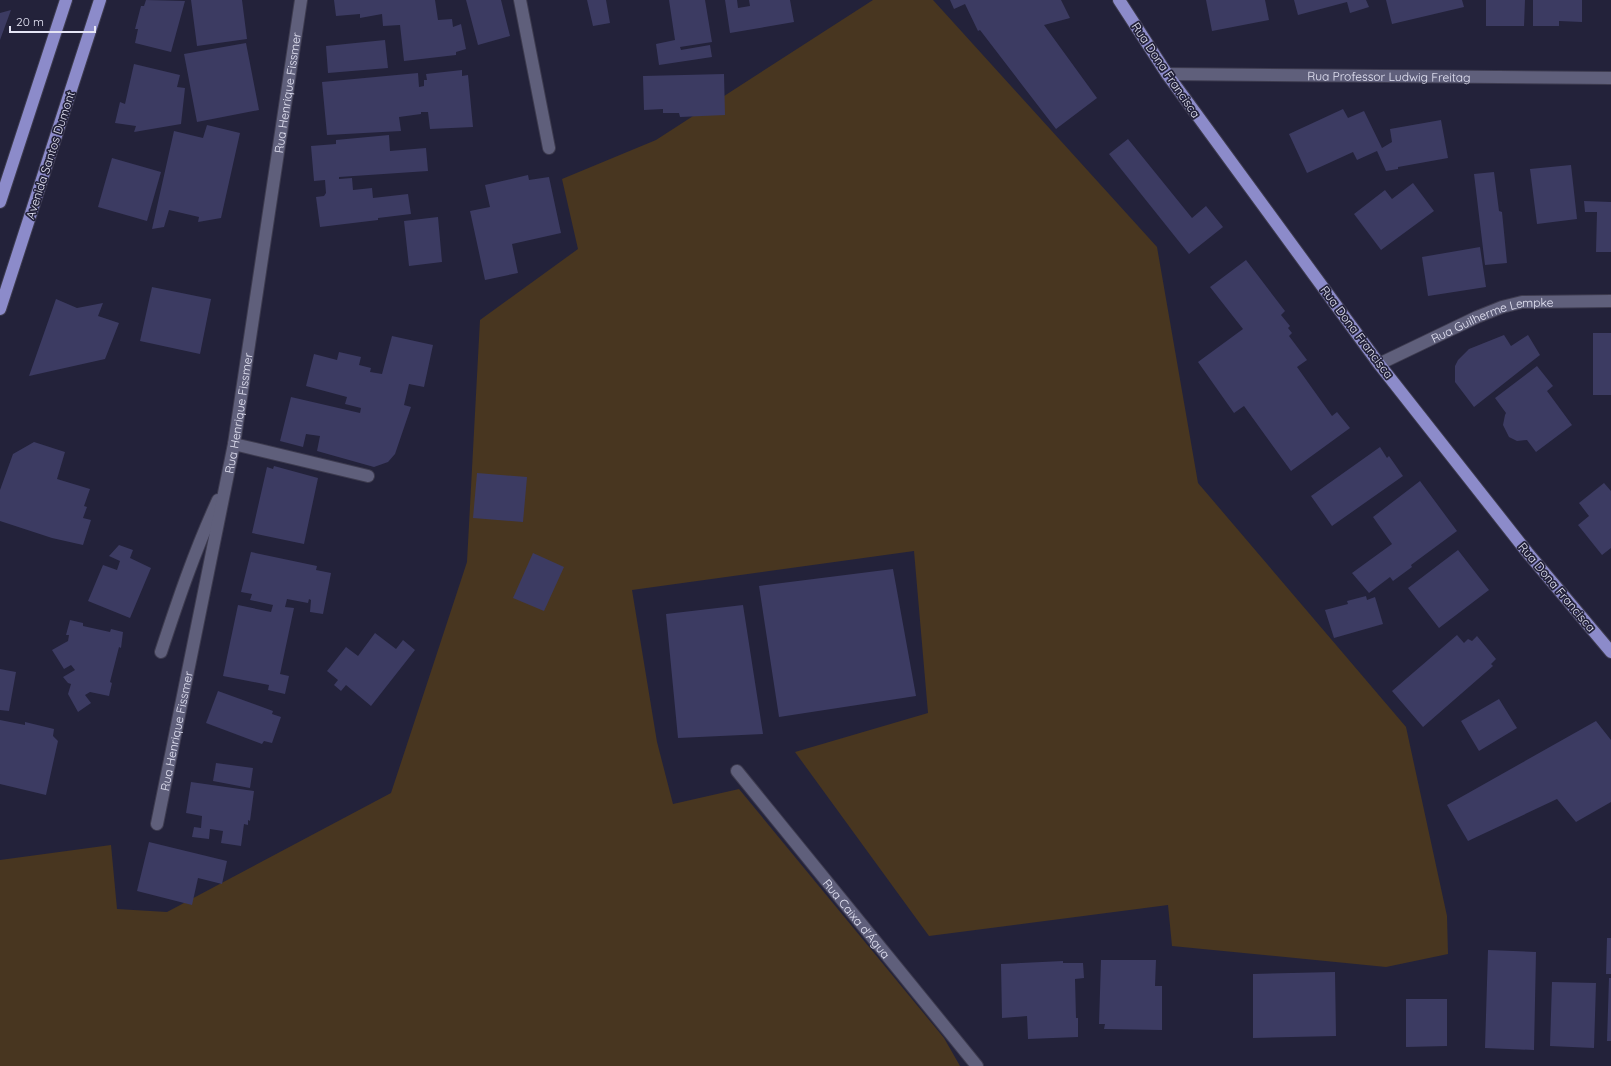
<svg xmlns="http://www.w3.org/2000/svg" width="1611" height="1066" font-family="Quicksand,sans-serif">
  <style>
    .green { fill: #483620 }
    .building { fill: #3c3b62 }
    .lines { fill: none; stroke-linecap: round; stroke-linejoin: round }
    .lane-casing { stroke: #3d3b4f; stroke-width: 14 }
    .street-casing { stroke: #3d3b4f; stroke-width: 14 }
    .primary-casing { stroke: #3d3b4f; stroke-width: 14 }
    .lane { stroke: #5f5f7b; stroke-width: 12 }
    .street { stroke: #5f5f7b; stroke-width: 12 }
    .primary { stroke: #8c8bca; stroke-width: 12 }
    .labels { text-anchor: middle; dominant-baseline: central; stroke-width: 3.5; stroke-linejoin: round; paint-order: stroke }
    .street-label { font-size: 12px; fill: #e5e5f5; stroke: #23223a }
  </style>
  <rect width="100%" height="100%" fill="#23223a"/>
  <path class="green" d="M873 0H933L1157 247 1198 483 1406 727 1447 916 1448 954 1386 967 1172 946 1168 905 929 936 795 752 928 713 914 551 632 590 657 742 673 804 739 789 944 1038 960 1066H0V860L111 845 117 909 167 912 391 793 467 562 480 320 578 249 562 179 656 140Z"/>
  <path class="building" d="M146 0 185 1 171 52 135 43 138 29H135L141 6H144Z
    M191 0H242L247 39 197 46Z
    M334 0H435L438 20 452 19 453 27 461 24 466 49 456 52V55L404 61 400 25 383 26 382 14 360 18V14L336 16Z
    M466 0H501L510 36 478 45Z
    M587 0H606L610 23 593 26Z
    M669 0H705L712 42 680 47 681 50 710 45 712 57 659 65 656 44 675 40Z
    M725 0H737L738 8 750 6 749 0H790L794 22 730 33Z
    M950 0H1061L1070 18 1044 25 1097 98 1056 129 980 30 978 31 965 4 954 9Z
    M1206 0H1265L1269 20 1212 31Z
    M1294 0H1366L1369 7 1350 13 1347 2 1298 15Z
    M1386 0H1462L1464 7 1392 24Z
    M1486 0H1525L1524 26H1486Z
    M1533 0H1582V22L1559 21V26H1533Z
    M11 10 0 40V13Z
    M385 40 388 68 328 73 326 46Z
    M246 43 259 110 197 122 184 54Z
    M134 64 180 75 177 87 185 88 181 124 134 132 136 126 115 123 120 102 125 104Z
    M462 70V76L468 75 473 127 430 129 428 112H421V114L399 117 401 131 327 135 322 82 418 73 419 87 424 86V80H427L426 74Z
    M724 74 725 115 680 117 679 113H663V109L644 110 643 76Z
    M1343 109 1348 118 1364 111 1382 148 1392 142 1390 129 1441 120 1448 158 1398 167V169L1386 171 1377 151 1357 160 1353 152 1307 173 1289 134Z
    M207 125 240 133 221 218 198 222 199 217 169 210 164 227 152 229 174 131 203 138Z
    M389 135 390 151 426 148 428 171 339 177V179L352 178 353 190 372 188 373 198 408 194 411 214 378 218V220L320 227 316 197 324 196 326 193 325 180 314 181 311 146 336 144V140Z
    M1128 139 1192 218 1206 206 1223 227 1189 254 1109 154Z
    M112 158 161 172 147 221 98 207Z
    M1571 165 1577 219 1537 224 1530 169Z
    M1494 172 1499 211 1502 212 1507 263 1485 265 1474 174Z
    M528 175 529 180 549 177 561 233 512 244 518 273 485 280 470 211 490 207 485 185Z
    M1413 183 1434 211 1381 250 1354 214 1385 190 1392 199Z
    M1584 201 1611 202V252H1596L1597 212H1585Z
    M438 217 442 262 409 266 404 221Z
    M1480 247 1486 287 1428 296 1422 257Z
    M1246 260 1285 311 1281 315 1290 326 1288 328 1292 333 1289 336 1307 360 1297 367 1332 416 1337 412 1350 428 1291 471 1244 406 1234 413 1198 362 1243 329 1210 287Z
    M152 287 211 299 200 354 140 341Z
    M56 299 77 308 103 303 98 316 119 323 105 359 29 376Z
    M1593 333H1611V395H1593Z
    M1504 335 1511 346 1528 335 1540 355 1474 407 1455 382V366L1458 360 1469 349Z
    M392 336 433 345 424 387 409 384 404 405 411 407 395 454 388 462 374 467 317 451 320 436 306 434 303 447 280 441 291 397 360 413 361 408 345 404 347 397 306 386 314 354 337 360 339 352 361 357 359 365 371 368 370 372 382 374Z
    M1537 366 1553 386 1547 391 1572 425 1536 452 1527 440 1517 441 1509 437 1503 425 1505 415 1506 413 1495 398Z
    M34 442 65 452 57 479 90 489 84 506 87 507 83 518 91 520 83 545 52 538 0 521V490L13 454Z
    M1380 447 1387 458 1389 456 1403 476 1332 526 1311 496Z
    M274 466 318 478 304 544 252 533 267 467 273 469Z
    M477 473 527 477 523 522 473 518Z
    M1420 481 1457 531 1411 565 1412 567 1393 581 1390 577 1369 593 1352 573 1392 544 1373 517Z
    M1604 483 1611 491V548L1602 555 1578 525 1589 516 1579 503Z
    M119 545 133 550 130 558 151 568 130 618 88 601 103 565 117 570 120 561 109 556Z
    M1458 550 1489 590 1439 628 1408 588Z
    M251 552 317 566 316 570 331 573 323 614 310 612 311 600 309 599 308 603 287 599 285 607 294 608 280 674 289 676 285 694 268 690 269 685 223 676 238 605 271 612 273 605 250 600 252 594 241 592Z
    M533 553 564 567 544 611 513 598Z
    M893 569 916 696 779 717 759 586Z
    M1366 596 1367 600 1375 597 1383 624 1334 638 1325 610 1348 604 1347 601Z
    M743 605 763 734 678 738 666 614Z
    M70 620 83 623V626L110 632 111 629 123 632 121 648 119 647 110 682 112 683 109 696 90 692 85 695 91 703 78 712 68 694 71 684 68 683 63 677 75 670 71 665 64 669 52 650 68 641 69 635H66Z
    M375 633 396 649 403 640 415 650 371 706 346 685 341 691 334 685 338 680 327 671 346 647 358 656Z
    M1457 635 1464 643 1468 639 1472 641 1477 636 1496 659 1491 664 1493 666 1423 727 1392 691Z
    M0 669 16 672 9 711 0 710Z
    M218 691 273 711 272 714 281 717 272 743 264 741 262 744 206 723Z
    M1499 699 1517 728 1479 751 1461 721Z
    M0 720 25 725V722L54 729 53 736 58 741 46 795 0 784Z
    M1596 721 1611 740V802L1576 822 1557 799 1468 841 1447 805Z
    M216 763 253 768 250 788 213 781Z
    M191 782 254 791 250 821 248 820V825L244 824 241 846 221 843 223 831 210 829 209 839 192 837 194 827 201 828 202 816 186 813Z
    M149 842 227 861 222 884 198 878 192 905 137 891Z
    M1607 938H1611V974H1606Z
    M1488 950 1536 952 1534 1050 1485 1048Z
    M1101 960H1156L1155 986H1162V1030L1104 1029 1105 1024H1099Z
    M1063 961V963H1083L1084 978 1075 979 1076 1018H1078V1037L1028 1039 1027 1016 1002 1018 1001 964Z
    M1335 972 1336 1036 1253 1038V974Z
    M1609 978H1611V1041H1607Z
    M1552 982 1596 983 1594 1048 1550 1046Z
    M1406 999H1447V1046L1406 1047Z"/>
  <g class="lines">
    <defs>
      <path id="lane" d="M520 0 549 148"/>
      <g id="street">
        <path id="s1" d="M1167 74 1611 78"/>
        <path id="s2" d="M1379 364 1477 317 1502 307 1522 302 1611 301"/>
        <path d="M234 444 368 476"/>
        <path d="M161 652C178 600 195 550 218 500"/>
        <path id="s3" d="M737 771 977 1066"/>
        <path id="s4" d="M157 824 234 444 301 0"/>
      </g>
      <path id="primary" d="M1119 0 1167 74 1379 364 1527 552 1611 652
        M0 202 66 0
        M0 309 100 0"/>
    </defs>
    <use href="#lane" class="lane-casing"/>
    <use href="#street" class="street-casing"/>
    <use href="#primary" class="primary-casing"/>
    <use href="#lane" class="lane"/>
    <use href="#street" class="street"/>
    <use href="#primary" class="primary"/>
  </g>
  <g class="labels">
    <g class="street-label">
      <text transform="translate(1166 70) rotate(56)">Rua Dona Francisca</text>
      <text stroke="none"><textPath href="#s1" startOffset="222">Rua Professor Ludwig Freitag</textPath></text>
      <text stroke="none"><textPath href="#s4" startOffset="743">Rua Henrique Fissmer</textPath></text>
      <text transform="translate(50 155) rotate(-72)">Avenida Santos Dumont</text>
      <text stroke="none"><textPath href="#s2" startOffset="123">Rua Guilherme Lempke</textPath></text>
      <text transform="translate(1357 332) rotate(53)">Rua Dona Francisca</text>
      <text stroke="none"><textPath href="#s4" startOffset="419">Rua Henrique Fissmer</textPath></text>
      <text transform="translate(1557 587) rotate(50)">Rua Dona Francisca</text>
      <text stroke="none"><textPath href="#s4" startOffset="95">Rua Henrique Fissmer</textPath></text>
      <text stroke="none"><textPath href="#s3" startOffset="190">Rua Caixa d'Água</textPath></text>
    </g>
  </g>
  <path d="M10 26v6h85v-6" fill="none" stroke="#e5e5f5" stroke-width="2"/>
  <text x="16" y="26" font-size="12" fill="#e5e5f5" stroke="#23223a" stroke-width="3" paint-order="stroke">20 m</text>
</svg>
